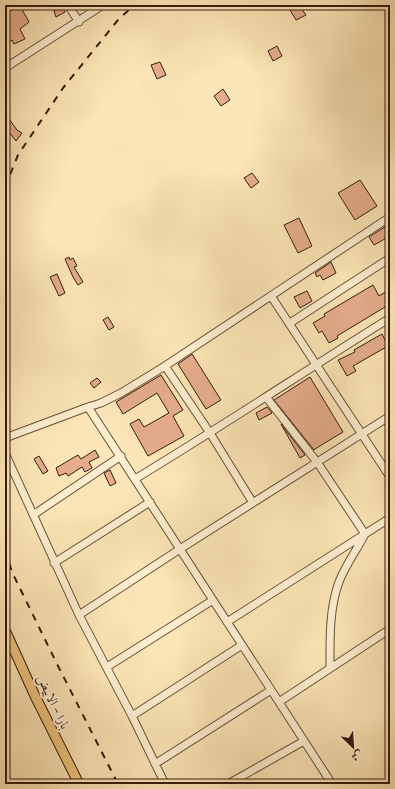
<svg xmlns="http://www.w3.org/2000/svg" width="395" height="789" font-family="Cardo,Amiri,serif">
  <style>
    .building { fill: #e6ad8c; stroke: #351b0d }
    .lines { fill: none; stroke-linecap: round; stroke-linejoin: round }
    .minor-casing { stroke: #674e37; stroke-width: 9 }
    .major-casing { stroke: #351b0d; stroke-width: 11 }
    .minor { stroke: #fdeed0; stroke-width: 7 }
    .major { stroke: #eec27b; stroke-width: 9 }
    .rail { stroke: #351b0d; stroke-width: 2; stroke-dasharray: 7 7; stroke-linecap: butt }
    .labels { text-anchor: middle; dominant-baseline: central; stroke-width: 4; stroke-linejoin: round; paint-order: stroke }
    .street-label { font-size: 13px; fill: #351b0d; stroke: #fdeed0 }
  </style>
  <rect width="100%" height="100%" fill="#fce5b6"/>
  <filter id="stains"><feTurbulence type="fractalNoise" baseFrequency=".005" numOctaves="4"/><feColorMatrix values="0 0 0 0 .2 0 0 0 0 .09 0 0 0 0 .02 0 0 0 .5 -.17"/></filter>
  <radialGradient id="worn" r=".72"><stop offset=".6" stop-color="#630" stop-opacity="0"/><stop offset="1" stop-color="#630" stop-opacity=".3"/></radialGradient>
  <path class="building" d="M5 5H7L11 10 20 6 29 22 20 29 25 39 14 44 12 40 5 44V28L10 25 5 14Z
    M287 5H299L306 15 296 20Z
    M62 7 65 12 56 17 54 11Z
    M277 46 282 56 273 61 268 51Z
    M160 62 166 75 157 79 151 65Z
    M223 89 230 100 221 106 214 96Z
    M9 119 17 130 22 133 16 141 5 127V123Z
    M252 173 259 182 251 188 244 178Z
    M360 180 377 206 355 220 338 193Z
    M299 218 312 246 298 253 284 225Z
    M388 225 390 228V236L374 245 369 237Z
    M69 257 70 260 73 258 77 266 74 267 83 282 78 285 73 277 65 259Z
    M331 262 336 273 323 280 320 275 317 277 315 273Z
    M57 274 65 293 59 296 50 277Z
    M373 285 379 296 390 289V304L337 336 338 338 329 343 322 331 319 333 313 323 325 316 324 314Z
    M307 291 312 301 300 308 294 297Z
    M108 317 114 327 109 330 103 320Z
    M382 334 388 346 353 366 356 371 347 376 338 360 355 352 354 350Z
    M192 354 221 400 206 409 178 364Z
    M161 375 183 410 173 416 184 436 148 456 130 424 139 419 144 427 169 413 157 393 123 414 116 402Z
    M310 377 343 432 315 449 314 450 274 400Z
    M97 378 101 382 94 388 90 383Z
    M267 407 272 413 259 420 256 413Z
    M281 424 305 455 300 458Z
    M95 450 99 457 89 462 92 468 85 472 82 467 68 476 66 473 59 476 56 468 78 455 81 459Z
    M39 456 48 471 43 474 34 459Z
    M110 470 116 483 110 486 104 473Z"/>
  <g class="lines">
    <defs>
      <path id="minor" d="M68 5 79 22
        M5 68 103 5
        M271 296 390 477
        M290 323 390 258
        M165 366 210 433 253 503
        M266 397 317 462 365 534
        M88 407 332 784
        M5 438 88 407 101 403 121 393 165 366 390 217
        M5 453 79 615 132 716 165 784
        M135 479C221 427 305 371 390 318
        M33 515 121 456
        M54 563 150 502
        M79 615 180 549 390 416
        M227 622 390 518
        M5 652 13 647
        M107 667 213 600
        M330 668C330 640 329 609 339 582 345 566 356 551 364 536
        M279 702 390 629
        M132 716 242 645
        M155 764 271 690
        M228 784 304 741"/>
      <path id="major" d="M5 630 35 696 79 784"/>
    </defs>
    <use href="#minor" class="minor-casing"/>
    <use href="#major" class="major-casing"/>
    <use href="#minor" class="minor"/>
    <use href="#major" class="major"/>
    <path class="rail" d="M5 187 18 155 63 88 118 20 134 5
      M5 550 12 572 56 662 118 784"/>
  </g>
  <g class="labels">
    <g class="street-label">
      <text transform="translate(53 702) rotate(64)">بارا - الابيض</text>
    </g>
  </g>
  <rect width="395" height="789" fill="none" stroke="#fce5b6" stroke-width="20"/>
  <rect x="6" y="6" width="383" height="777" fill="none" stroke="#351b0d" stroke-width="2"/>
  <rect x="10" y="10" width="375" height="769" fill="none" stroke="#351b0d"/>
  <g transform="translate(353 747) rotate(155)" stroke="#fdeed0" stroke-width="3" paint-order="stroke">
  <path d="M0-3L7 15L0 10L-7 15Z" fill="#351b0d"/>
  <text y="-6" font-size="11" font-weight="bold" text-anchor="middle" fill="#351b0d">ش</text>
  </g>
  <rect width="100%" height="100%" filter="url(#stains)"/>
  <rect width="100%" height="100%" fill="url(#worn)"/>
</svg>
